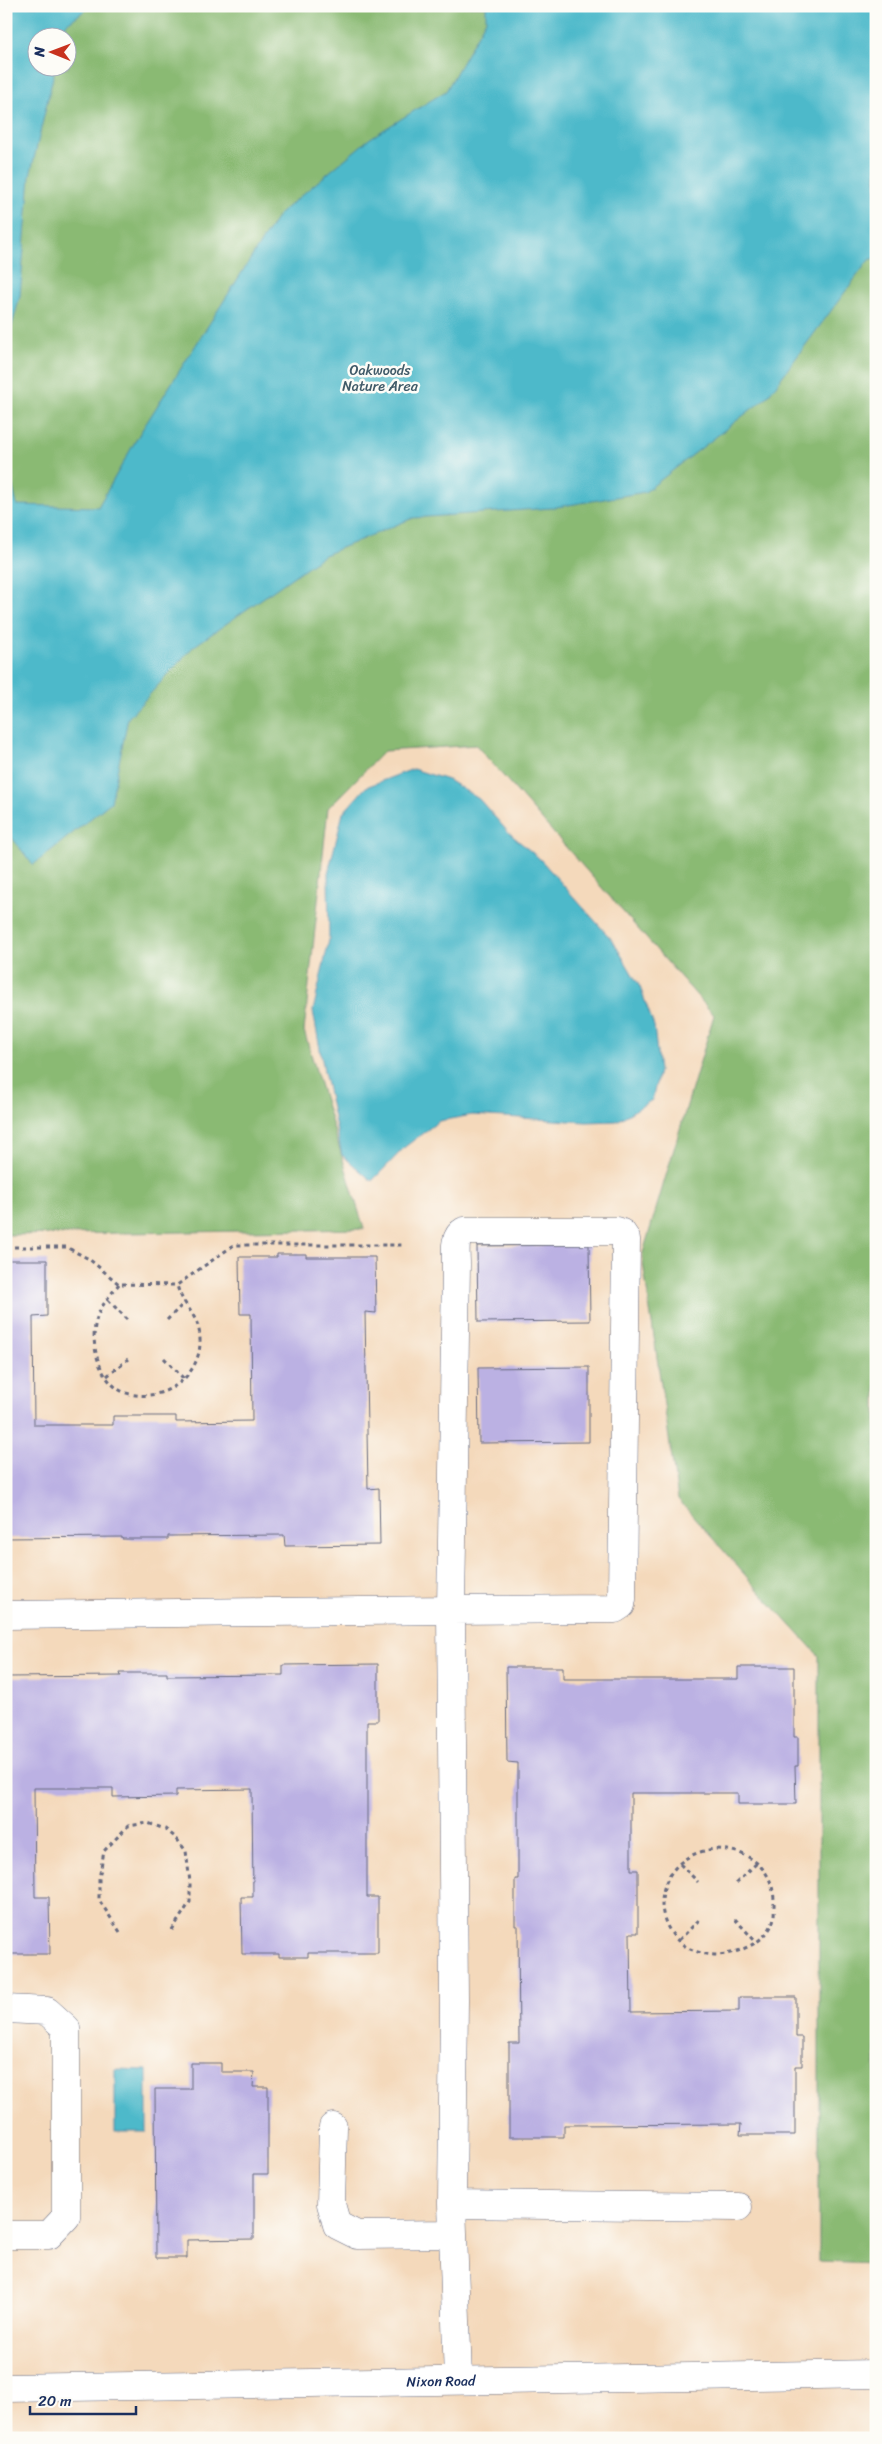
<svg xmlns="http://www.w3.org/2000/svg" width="882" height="2444" font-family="Sriracha,sans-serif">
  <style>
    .forest { fill: #8aba73; stroke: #527468; fill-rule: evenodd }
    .water { fill: #4eb9ca; stroke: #347494 }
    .building { fill: #bbb1e3 }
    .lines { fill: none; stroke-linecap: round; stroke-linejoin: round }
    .minor-casing { stroke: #676a7f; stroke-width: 29 }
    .major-casing { stroke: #676a7f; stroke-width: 29 }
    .path { stroke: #676a7f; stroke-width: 3; stroke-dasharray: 4 4; stroke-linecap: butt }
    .minor { stroke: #fff; stroke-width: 28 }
    .major { stroke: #fff; stroke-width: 28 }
    .labels { text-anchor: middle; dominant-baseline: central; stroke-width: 5; stroke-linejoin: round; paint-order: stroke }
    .park-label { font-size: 14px; fill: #405a68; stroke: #fdfcf7 }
    .street-label { font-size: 14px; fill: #1b2f5e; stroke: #fdfcf7 }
  </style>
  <rect width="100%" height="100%" fill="#fdfcf7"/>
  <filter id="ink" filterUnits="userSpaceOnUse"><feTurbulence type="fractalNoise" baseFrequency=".02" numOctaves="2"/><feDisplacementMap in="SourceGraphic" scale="10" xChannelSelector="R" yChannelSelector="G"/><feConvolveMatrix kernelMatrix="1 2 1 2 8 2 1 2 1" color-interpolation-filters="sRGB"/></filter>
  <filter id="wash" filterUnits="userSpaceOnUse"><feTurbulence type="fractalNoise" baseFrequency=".0096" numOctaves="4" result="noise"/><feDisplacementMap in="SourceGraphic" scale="20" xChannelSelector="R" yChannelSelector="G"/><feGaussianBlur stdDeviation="1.12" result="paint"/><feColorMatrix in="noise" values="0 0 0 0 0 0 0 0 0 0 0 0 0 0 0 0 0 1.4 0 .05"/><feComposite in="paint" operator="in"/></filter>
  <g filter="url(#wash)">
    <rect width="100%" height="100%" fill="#f4d9bb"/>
    <path class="forest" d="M6 6H876V2263L819 2261V1656L760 1592 678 1499 642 1256 714 1015 476 745 384 751 328 808 304 1031 364 1229 6 1235ZM38 38H68V68H38Z"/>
    <path class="water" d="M6 6H91L66 24 62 37 38 38V68H55L30 176 20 296 6 348Z
      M486 6H876V257L868 261 767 397 645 492 551 508 413 518 324 555 193 647 128 718 111 802 33 865 6 830V458L17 505 98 507 140 433 279 214 369 139 446 91 486 20Z
      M413 769 448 780 479 799 508 832 540 859 613 941 640 987 654 1026 659 1071 652 1100 617 1121 586 1122 472 1115 439 1121 406 1146 372 1181 342 1155 324 1071 313 1011 329 940 328 873 343 813 366 787Z
      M115 2069 147 2070V2132H115Z"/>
    <g id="blocks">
      <path class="building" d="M589 1245 590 1321 478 1322 477 1246Z
        M277 1254H306V1257H375L376 1313 365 1312 368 1489 379 1488 380 1545 285 1546 284 1535 168 1536V1539H122V1537L6 1538V1260H47V1316L33 1317 34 1425H113V1416H176V1422L252 1421 251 1314H240L239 1257H277Z
        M589 1367V1442L479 1443 478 1368Z
        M378 1664V1721H367V1897H378V1953H308V1957H279V1954H242L241 1897H253L252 1789 176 1790V1796L113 1797V1788H34L35 1897H49L50 1954H10L9 1960H6V1677L121 1676 120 1673H167V1676L283 1675V1665Z
        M506 1667H563V1679H738V1667H794V1737H798V1766H795L796 1804H738V1793H631V1870H638V1933H630L631 2012 739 2011V1997H796V2037H802V2066H795V2135H740L741 2124 564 2125V2137H509V2043H519L518 1926H515V1879H518V1763L507 1762Z
        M191 2063H221V2072H254L253 2087H268V2174H254V2239L187 2240V2258H156L155 2089H191Z"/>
    </g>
  </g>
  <g filter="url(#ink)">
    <use href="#blocks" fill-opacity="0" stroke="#676a7f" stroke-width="1"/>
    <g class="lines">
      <defs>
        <path id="minor" d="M464 1231H617L622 1233 626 1239 622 1599 621 1605 615 1609 451 1610 456 1264C456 1253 453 1237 464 1231Z
          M6 1615 451 1610 454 2000 452 2204 458 2379
          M6 2009 47 2011 66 2028V2217L49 2235H6
          M333 2127 331 2204 337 2225 357 2235 453 2234
          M452 2204 738 2207"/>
        <g id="major">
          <path id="s1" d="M6 2388 876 2374"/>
        </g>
      </defs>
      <use href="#minor" class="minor-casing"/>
      <use href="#major" class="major-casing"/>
      <path class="path" d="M6 1247H66L89 1259 119 1284 177 1285 234 1245H402
        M119 1284C112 1293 102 1304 98 1315 87 1341 100 1388 130 1394 165 1402 201 1376 200 1340 200 1314 182 1307 177 1285
        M108 1300 127 1319
        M167 1320 185 1302
        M164 1358 184 1379
        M107 1376 128 1359
        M717 1849C749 1850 774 1869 774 1902 774 1909 775 1918 772 1924 765 1943 736 1954 718 1955 645 1955 642 1854 717 1849Z
        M680 1864 698 1882
        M736 1883 757 1863
        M735 1919 756 1942
        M120 1932 99 1900V1879L104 1851 128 1826 148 1823 165 1829 176 1838 186 1851 190 1882V1902L170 1933
        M679 1940 699 1920"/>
      <use href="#minor" class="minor"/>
      <use href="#major" class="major"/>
    </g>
  </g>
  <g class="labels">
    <g class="park-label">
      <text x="380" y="370">Oakwoods<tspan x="380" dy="16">Nature Area</tspan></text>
    </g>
    <g class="street-label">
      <text stroke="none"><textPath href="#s1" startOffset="435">Nixon Road</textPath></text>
    </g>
  </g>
  <rect width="882" height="2444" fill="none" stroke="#fdfcf7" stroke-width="25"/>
  <g transform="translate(52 52) rotate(271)"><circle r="24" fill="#fdfcf7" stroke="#a3aaba"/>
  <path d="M0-4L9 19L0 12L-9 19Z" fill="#c8321e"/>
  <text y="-8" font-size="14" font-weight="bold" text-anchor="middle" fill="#1b2f5e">N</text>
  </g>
  <path d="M30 2406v8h106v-8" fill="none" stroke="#1b2f5e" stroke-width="2.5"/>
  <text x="38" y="2406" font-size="15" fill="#1b2f5e" stroke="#fdfcf7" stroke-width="4" paint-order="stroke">20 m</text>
</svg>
